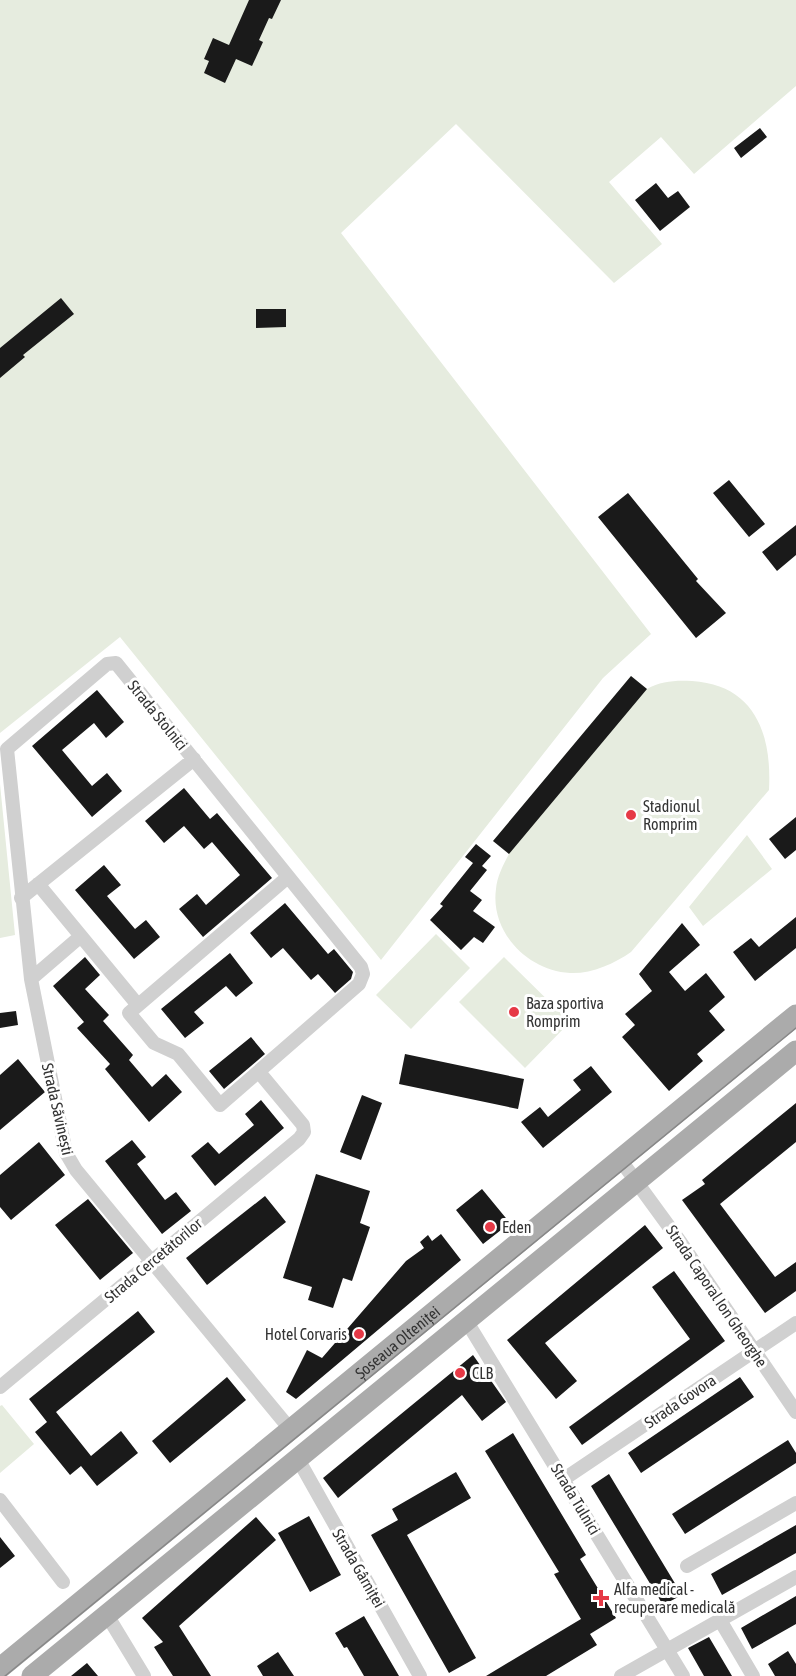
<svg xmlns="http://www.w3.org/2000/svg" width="796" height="1676" font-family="'Asap Condensed',sans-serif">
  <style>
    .green { fill: #e6ecdf }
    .building { fill: #1a1a1a }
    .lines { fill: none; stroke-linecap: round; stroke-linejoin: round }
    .street { stroke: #d0d0d0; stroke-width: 14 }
    .primary { stroke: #ababab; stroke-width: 21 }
    .tram { stroke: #888; stroke-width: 1.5 }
    .poi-dot { fill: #e63946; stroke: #fff; stroke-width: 2 }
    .labels { text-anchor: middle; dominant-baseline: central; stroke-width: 6; stroke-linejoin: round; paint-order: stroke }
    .street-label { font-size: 16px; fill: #333; stroke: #fff }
    .poi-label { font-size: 16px; fill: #333; stroke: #fff; text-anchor: start }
  </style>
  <rect width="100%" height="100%" fill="#fff"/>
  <path class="green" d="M0 0H796V86L694 174 661 137 609 182 662 244 614 283 456 124 341 233 651 634 603 678 381 960 120 637 0 733Z
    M631 676 647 689C661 681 676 680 692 681 755 685 772 734 769 790L631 952C614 964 591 974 570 973 528 971 490 932 496 889 497 877 503 865 509 854L493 841Z
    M0 784 15 935 0 938Z
    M747 835 772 869 703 926 689 907Z
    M436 934 470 968 411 1029 376 995Z
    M504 957 570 1022 525 1068 459 1002Z
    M2 1405 34 1444 0 1473V1406Z"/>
  <path class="building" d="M249 0H281L272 19 269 18 259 40 263 42 252 66 236 59 225 83 204 73 209 61 204 59 213 38 229 45Z
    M760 128 767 137 741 158 734 148Z
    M656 183 668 198 678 191 690 207 660 231 635 200Z
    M61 298 74 314 23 355 25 357 0 378V348Z
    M256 309H286V327L256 328Z
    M729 480 765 524 749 537 713 493Z
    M628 493 698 579 696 581 726 613 696 638 598 517Z
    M796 525V555L777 571 762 552Z
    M631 676 647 689 509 854 493 841Z
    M97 690 124 722 106 738 94 723 62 750 92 786 107 773 122 791 92 817 32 746Z
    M184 788 210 819 217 813 272 878 203 937 179 909 197 894 206 905 240 875 212 842 204 849 184 826 164 843 145 821Z
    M796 817V850L785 859 769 839Z
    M476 844 491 856 482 866 487 870 470 891 482 900 473 911 495 927 483 943 474 937 461 950 430 920 443 906 440 904 473 863 465 857Z
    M104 865 121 885 107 896 135 929 146 920 160 937 134 959 75 890Z
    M285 903 328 954 334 949 353 972 351 979 335 993 318 974 311 980 283 948 271 958 250 933Z
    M796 917V948L755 981 733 952 751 938 759 947Z
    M682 923 700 945 669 972 685 991 706 973 725 997 709 1011 725 1030 697 1054 703 1061 669 1091 622 1037 635 1025 625 1014 652 991 639 974Z
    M230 953 253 983 236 997 226 986 194 1012 204 1023 185 1038 161 1009Z
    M85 957 100 975 85 989 109 1015 103 1021 133 1055 129 1060 152 1087 166 1074 182 1092 149 1122 105 1069 110 1064 77 1028 84 1022 53 986Z
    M16 1011 18 1025 0 1028V1013Z
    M251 1037 265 1054 224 1089 209 1071Z
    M405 1054 524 1079 518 1109 399 1084Z
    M18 1059 45 1092 0 1130V1075Z
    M591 1066 612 1092 543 1148 521 1122 540 1107 548 1117 581 1090 573 1080Z
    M362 1095 382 1103 361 1160 340 1152Z
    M261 1100 284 1128 215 1186 191 1156 208 1142 219 1154 254 1125 245 1114Z
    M796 1103V1142L720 1204 775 1277 796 1262V1291L765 1313 682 1200 705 1184 702 1180Z
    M132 1140 146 1157 137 1164 165 1200 176 1192 191 1211 162 1234 105 1161Z
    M39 1142 65 1175 11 1220 0 1207V1175Z
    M316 1174 370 1191 360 1223 370 1227 352 1281 343 1278 333 1308 308 1300 312 1287 283 1278Z
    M482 1189 510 1223 483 1244 456 1210Z
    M265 1196 286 1222 207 1285 186 1258Z
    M88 1199 133 1253 100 1280 55 1225Z
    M645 1225 663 1248 545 1343 577 1381 556 1399 507 1340Z
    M441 1234 461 1260 296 1399 286 1392 307 1350 322 1358 406 1261 424 1248 420 1242 428 1235 432 1241Z
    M674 1271 725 1341 582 1445 569 1427 690 1339 652 1287Z
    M138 1311 155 1332 56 1412 91 1456 121 1431 138 1453 97 1486 81 1466 70 1475 35 1432 47 1422 29 1399Z
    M473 1355 506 1402 482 1421 462 1395 338 1498 323 1478Z
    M227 1377 246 1400 170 1463 152 1441Z
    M740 1377 754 1397 641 1473 628 1453Z
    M513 1433 586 1555 580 1559 616 1618 590 1634 597 1645 546 1676H486L581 1619 554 1574 559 1572 485 1451Z
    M788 1440 796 1453V1463L685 1534 672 1514Z
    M456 1472 471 1498 407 1535 476 1658 449 1673 371 1535 398 1520 392 1509Z
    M609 1474 682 1595 663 1605 591 1486Z
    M309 1516 341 1575 310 1592 278 1533Z
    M256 1517 276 1540 179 1626 211 1676H173L154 1647 163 1642 142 1618Z
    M796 1525V1553L722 1595 711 1574Z
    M0 1537 15 1556 0 1568Z
    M796 1596V1624L752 1649 741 1628Z
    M364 1616 399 1676H364L347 1647 344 1648 335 1633Z
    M709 1637 732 1676H704L688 1648Z
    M788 1651 796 1664V1676H775L768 1664Z
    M278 1652 294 1676H263L257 1666Z
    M87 1663 98 1676H71Z"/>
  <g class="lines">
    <path class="street" d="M288 877 129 1013 154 1043 178 1054 220 1105 359 984 363 974 361 967 116 663 107 664 7 749 31 979 66 1153 76 1170 290 1429
      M38 884 137 1004
      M21 898 194 759
      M31 979 81 936
      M619 1158 681 1243 796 1412
      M467 1322 683 1676
      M0 1387 299 1139 304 1132 303 1125 259 1072
      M298 1459 420 1676
      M564 1479 796 1323
      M0 1500 63 1582
      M687 1566 796 1503
      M107 1615 144 1676
      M720 1620 753 1676
      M621 1676 796 1577"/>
    <g class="primary">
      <path id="s1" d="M0 1668 796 1015"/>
      <path d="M32 1676 796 1051"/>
    </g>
    <path class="tram" d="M5 1676 796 1028"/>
  </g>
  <g class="poi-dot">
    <circle cx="631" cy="815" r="6"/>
    <circle cx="514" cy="1012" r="6"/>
    <circle cx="490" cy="1227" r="6"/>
    <circle cx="359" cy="1334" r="6"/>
    <circle cx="460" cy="1373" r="6"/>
    <path d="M598 1589h6v6h6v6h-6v6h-6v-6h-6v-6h6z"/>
  </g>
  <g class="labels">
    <g class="street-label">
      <text transform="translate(158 715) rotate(51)">Strada Stolnici</text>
      <text transform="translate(58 1109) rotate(77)">Strada Săvinești</text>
      <text transform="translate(153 1260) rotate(-40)">Strada Cercetătorilor</text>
      <text transform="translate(717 1296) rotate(56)">Strada Caporal Ion Gheorghe</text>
      <text stroke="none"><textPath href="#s1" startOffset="514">Șoseaua Olteniței</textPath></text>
      <text transform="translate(680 1401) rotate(-34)">Strada Govora</text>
      <text transform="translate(576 1499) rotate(59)">Strada Tulnici</text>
      <text transform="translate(359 1568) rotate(60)">Strada Gârniței</text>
    </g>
    <g class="poi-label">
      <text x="643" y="806">Stadionul<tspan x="643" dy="18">Romprim</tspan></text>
      <text x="526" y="1003">Baza sportiva<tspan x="526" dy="18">Romprim</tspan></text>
      <text x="502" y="1227">Eden</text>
      <text x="347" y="1334" text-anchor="end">Hotel Corvaris</text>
      <text x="472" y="1373">CLB</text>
      <text x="614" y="1589">Alfa medical -<tspan x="614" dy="18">recuperare medicală</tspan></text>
    </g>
  </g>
</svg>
